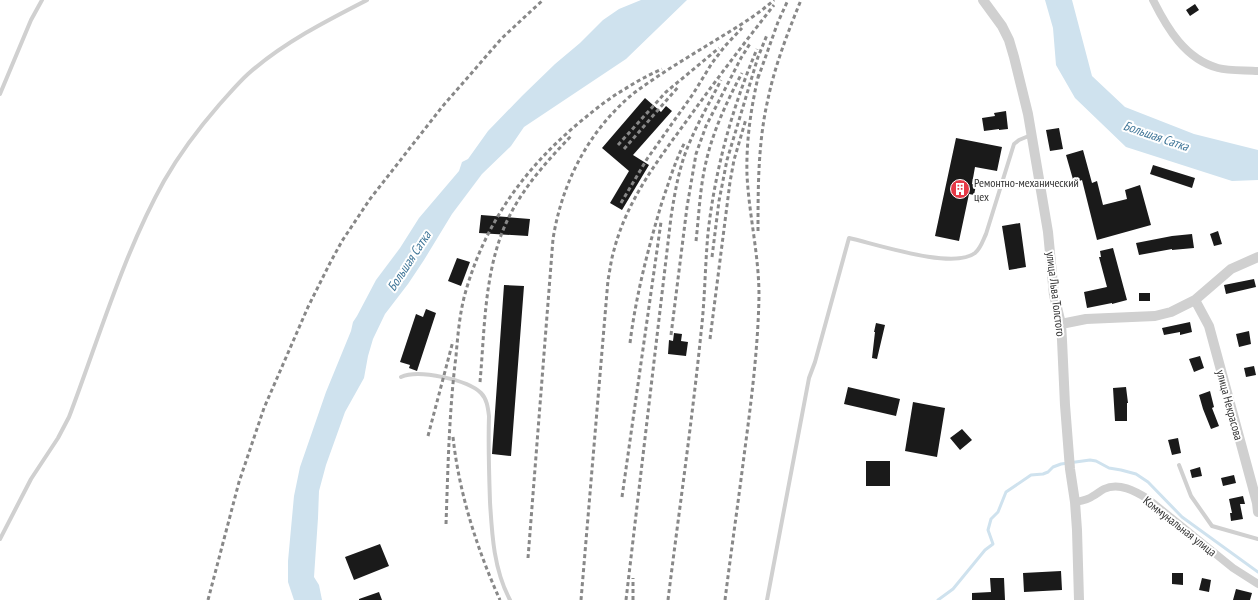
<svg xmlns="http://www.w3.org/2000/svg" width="1258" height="600" font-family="'PT Sans Narrow',sans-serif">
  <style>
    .water { fill: #cfe2ee }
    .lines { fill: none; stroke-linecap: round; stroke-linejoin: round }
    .stream { stroke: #cfe2ee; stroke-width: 3 }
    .building { fill: #1a1a1a }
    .service { stroke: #d0d0d0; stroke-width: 4 }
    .minor { stroke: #d0d0d0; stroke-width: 8 }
    .tertiary { stroke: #d0d0d0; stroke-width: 10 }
    .rail { stroke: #888; stroke-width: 3; stroke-dasharray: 4 3; stroke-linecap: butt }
    .labels { text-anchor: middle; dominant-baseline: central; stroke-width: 4; stroke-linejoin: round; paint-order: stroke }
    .poi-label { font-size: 12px; fill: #333; stroke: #fff; text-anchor: start }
    .street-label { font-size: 12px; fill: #333; stroke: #fff }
    .water-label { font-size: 13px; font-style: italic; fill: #3f7597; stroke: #fff }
  </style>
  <rect width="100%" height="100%" fill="#fff"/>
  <path class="water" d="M641 0H687L626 59 524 127 511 146 482 174 452 214 424 260 408 284 385 314 373 339 368 356 364 378 345 412 326 465 319 491 318 518 314 577 319 585 322 600H294L288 582V561L294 496 300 467 326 392 351 331 353 322 357 316 376 280 400 248 419 218 459 171 462 162 468 159 488 131 522 96 555 64 580 43 603 20 619 9Z
    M1045 0H1072L1092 76 1125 107 1194 134 1258 150V180L1232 181 1126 147 1075 98 1056 65 1053 28Z"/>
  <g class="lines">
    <path class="stream" d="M938 600 953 589 985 550 993 544 988 530 991 519 998 512 1006 492 1031 475 1043 474 1048 472 1053 467 1061 464 1090 460 1096 461 1109 468 1121 470 1136 474 1148 482 1182 517 1258 572"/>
  </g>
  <path class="building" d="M1195 4 1199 10 1190 16 1186 10Z
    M645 98 661 112 666 106 672 111 633 155 649 165 622 210 610 203 629 171 602 148Z
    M1006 111 1008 129 999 130V129L984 131 982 118 995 116 994 113Z
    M1059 128 1063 149 1050 151 1046 130Z
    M956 138 1002 147 997 171 975 167 972 184 976 185 974 195 969 194 959 241 935 236Z
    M1083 150 1092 183 1097 181 1103 205 1127 199 1125 190 1140 185 1151 225 1097 240 1082 180 1074 183 1066 155Z
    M1153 165 1195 178 1192 188 1150 174Z
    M481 215 530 219 528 236 479 233Z
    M1020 223 1026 267 1009 270 1002 226Z
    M1218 231 1222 244 1214 246 1210 234Z
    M1192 234 1194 248 1172 250V249L1139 255 1136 243 1172 236Z
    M1113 248 1127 300 1112 304V303L1087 308 1084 292 1107 287 1099 257H1101L1100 251Z
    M457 258 470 262 461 286 448 281Z
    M1254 279 1256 287 1226 294 1224 285Z
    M504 285 524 286 511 456 492 454Z
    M1139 293H1150V301H1139Z
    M426 309 436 313 417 371 409 368 410 365 400 362 416 314 423 317Z
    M1190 322 1192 332 1180 335V332L1164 335 1162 328Z
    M876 323 885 325 877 359 872 358 875 332H874Z
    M1249 331 1251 344 1239 347 1236 334Z
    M674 333 682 334 681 341 688 342 686 356 668 354 669 340 673 341Z
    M1200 356 1204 368 1194 372 1189 359Z
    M1254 366 1256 375 1246 377 1244 368Z
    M848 387 900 399 896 416 844 404Z
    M1126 387 1128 403H1127V421H1115L1113 388Z
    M1210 391 1214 407 1212 408 1219 426 1211 429 1203 409 1199 395Z
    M913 402 945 408 937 457 905 451Z
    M962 429 972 440 960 450 950 438Z
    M1178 438 1181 453 1172 455 1168 440Z
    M866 461H890V486H866Z
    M1200 467 1202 476 1192 478 1190 470Z
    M1234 475 1236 483 1223 486 1221 478Z
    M1243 496 1245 504H1240L1243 519 1231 521 1230 513H1232L1229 499Z
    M380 544 389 566 354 580 345 557Z
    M1061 571 1062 590 1024 592 1023 573Z
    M1172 573H1183V585L1172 584Z
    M990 578H1004L1005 600H972V593L991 592Z
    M1202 578 1211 580 1209 592 1199 590Z
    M1236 589 1252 593 1250 600H1233Z
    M379 592 382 600H359V599Z"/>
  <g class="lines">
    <path class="service" d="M0 94 31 20 42 0
      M401 377C419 369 468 380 481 393 487 399 488 408 489 416 488 445 489 473 490 502 492 536 494 570 510 600
      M1179 465 1191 496 1212 526 1258 539
      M0 539 31 479 58 438 69 417C99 338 123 255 164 181 180 153 199 128 219 105 229 94 238 83 248 74 283 43 326 21 367 0
      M767 600 809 378 815 362 849 238C876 244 953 270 975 253 981 248 983 240 986 234L1014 144 1019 140 1031 135"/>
    <path class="minor" d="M1153 0C1167 28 1185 59 1218 68 1229 71 1246 70 1258 71
      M1075 502C1081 501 1088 500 1093 496 1097 494 1100 491 1104 489 1119 482 1135 491 1148 499L1233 568 1258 584"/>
    <path class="tertiary" d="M983 0 1002 26 1009 40 1014 57 1028 114 1048 232 1054 295 1061 324 1062 340 1065 405 1070 469 1075 502 1077 530 1079 600
      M1195 300 1209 326 1257 503 1258 512
      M1061 324 1086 319 1155 316 1171 312 1195 300 1231 269 1258 257"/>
    <path class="rail" d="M758 78 778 22 788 0
      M618 145 666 92 719 48
      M624 149 679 86
      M621 203 647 159 693 94 712 63 725 46 742 28
      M758 231C758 187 758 142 768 99 775 65 788 32 801 0
      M696 241C699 215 700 187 706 162 713 131 727 101 742 73
      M712 257 719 201 727 160 758 57 767 35
      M671 335 687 207 696 154 706 126 741 58 751 42
      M710 339 730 182 734 160 746 119
      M630 343C636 295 648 249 662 202 669 182 675 161 685 142
      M480 382C485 327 484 265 510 215 525 185 549 159 572 135
      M428 436 453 341
      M453 437C459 493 477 549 500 600
      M622 497 661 222
      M446 524C448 468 449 412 456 356 458 333 460 309 467 287 488 217 529 163 586 117 598 107 611 97 625 89 637 81 649 75 662 69
      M528 558 553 239C562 182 589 130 634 93 658 75 685 59 711 43 732 30 755 17 774 0
      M208 600 239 482 264 408 308 307 330 263 342 241 370 199 442 107 502 38 543 0
      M581 600 608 280C610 270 611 260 614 250 627 200 658 160 688 119 716 80 745 42 774 5
      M626 600 671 217C674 198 677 179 683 160 692 132 708 106 721 80
      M633 600V578
      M668 600C679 511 692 422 701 333 705 299 705 266 708 233 715 170 732 108 757 49
      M725 600C731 552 738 504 744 456 751 403 758 350 759 296 759 255 749 215 747 175 746 141 751 107 759 73"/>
  </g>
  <defs>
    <symbol id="building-disc" viewBox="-11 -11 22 22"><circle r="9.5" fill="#e63946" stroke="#fff"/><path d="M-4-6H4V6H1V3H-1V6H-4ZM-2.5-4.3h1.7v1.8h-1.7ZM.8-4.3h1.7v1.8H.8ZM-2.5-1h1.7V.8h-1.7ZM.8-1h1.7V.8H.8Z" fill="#fff"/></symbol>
  </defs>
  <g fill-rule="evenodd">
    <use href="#building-disc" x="949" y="178" width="22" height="22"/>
  </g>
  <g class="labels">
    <g class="poi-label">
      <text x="974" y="182">Ремонтно-механический<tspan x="974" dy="14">цех</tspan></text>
    </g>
    <g class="street-label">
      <text transform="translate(1056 294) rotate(83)">улица Льва Толстого</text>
      <text transform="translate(1230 405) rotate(75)">улица Некрасова</text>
      <text transform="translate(1180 526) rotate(38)">Коммунальная улица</text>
    </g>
    <g class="water-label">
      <text transform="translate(1156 136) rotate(19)">Большая Сатка</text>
      <text transform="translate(409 261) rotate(-57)">Большая Сатка</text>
    </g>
  </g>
</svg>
